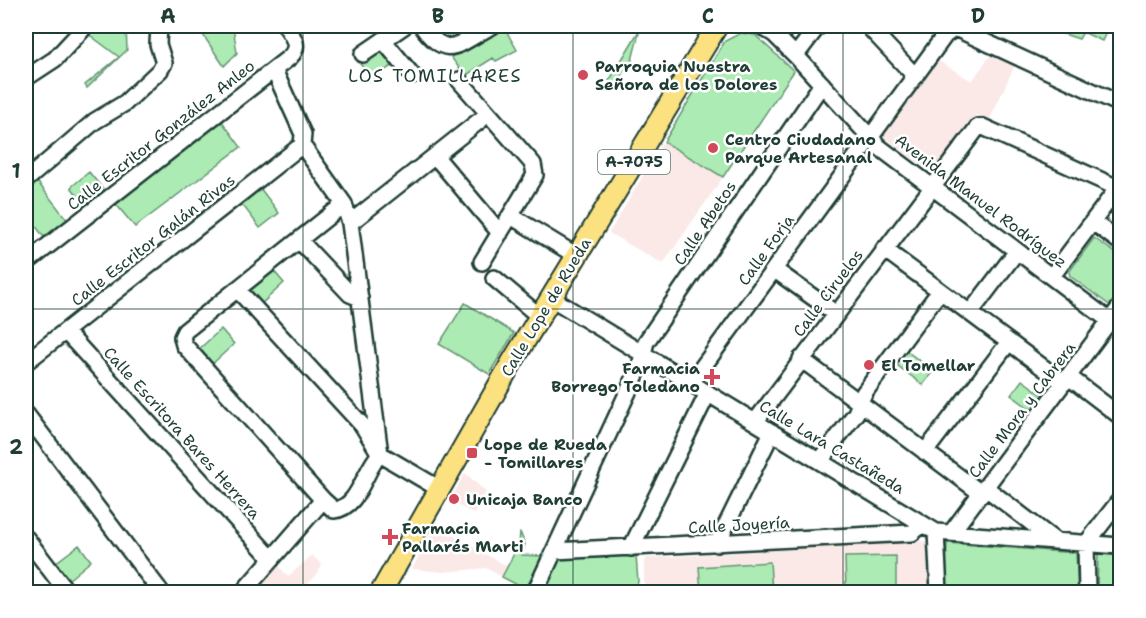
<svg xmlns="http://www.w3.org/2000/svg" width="1146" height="618" font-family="'Shantell Sans',sans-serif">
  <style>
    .built { fill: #fbe9e8 }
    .green { fill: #acebb3; stroke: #669474; stroke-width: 1.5 }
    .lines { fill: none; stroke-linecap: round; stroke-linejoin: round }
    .minor-casing { stroke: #1f3d34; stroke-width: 20 }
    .major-casing { stroke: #1f3d34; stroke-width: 24 }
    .minor { stroke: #fff; stroke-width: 15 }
    .major { stroke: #fbe180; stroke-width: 20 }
    .grid { fill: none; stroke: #1f3d34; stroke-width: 1.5; stroke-opacity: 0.55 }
    .poi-dot { fill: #d1495b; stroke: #fff; stroke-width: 2 }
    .labels { text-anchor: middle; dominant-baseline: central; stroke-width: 5; stroke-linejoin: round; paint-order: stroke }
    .shield { fill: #fff; stroke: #627771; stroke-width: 1.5 }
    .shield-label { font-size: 15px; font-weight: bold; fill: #1f3d34 }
    .poi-label { font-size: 16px; font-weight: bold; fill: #1f3d34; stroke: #fff; text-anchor: start }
    .street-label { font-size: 16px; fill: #1f3d34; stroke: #fff }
    .neighbourhood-label { font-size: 18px; letter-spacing: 1.5px; fill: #1f3d34; stroke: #fff }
    .neatline { fill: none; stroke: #1f3d34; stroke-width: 2 }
    .grid-label { font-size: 20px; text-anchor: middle; font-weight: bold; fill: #1f3d34 }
  </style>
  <rect width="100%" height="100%" fill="#fff"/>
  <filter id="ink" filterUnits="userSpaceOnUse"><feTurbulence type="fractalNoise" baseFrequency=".0167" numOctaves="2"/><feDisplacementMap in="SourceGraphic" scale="12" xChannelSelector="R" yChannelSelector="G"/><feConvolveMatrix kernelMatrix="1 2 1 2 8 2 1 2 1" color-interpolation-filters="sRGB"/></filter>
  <g filter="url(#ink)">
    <path class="built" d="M991 54 1015 65 989 121 976 115 934 170 927 169 884 137 883 134 937 60 972 81Z
      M663 142 723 177 663 264 609 233Z
      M465 473 486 492 474 514 450 501Z
      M435 526 507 566 502 577 486 568 444 572 412 569Z
      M925 541 930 546V592H644V561L647 558Z
      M312 555 322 565 315 577 298 592H254L278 565 288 577Z"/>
    <path class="green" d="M89 26H126L127 50 87 88 85 85 119 57 87 33Z
      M197 26H233L237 53 224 66Z
      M1040 26H1109L1102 41 1083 32 1079 39Z
      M505 29 517 50 496 61 493 58 465 76 451 57Z
      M640 29 629 72 624 70 616 85 609 81Z
      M741 33 755 35 794 71 723 177 664 142 725 41Z
      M383 48 396 63 369 81 368 72 360 64Z
      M221 120 241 147 135 227 115 203Z
      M89 172 106 193 87 208 71 187Z
      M36 180 69 222 46 240 26 213V188Z
      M260 188 279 213 260 228 241 203Z
      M1094 238 1120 256V292L1112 304H1108L1070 276 1069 272Z
      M273 270 284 283 260 305 250 289Z
      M465 303 514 333 489 374 439 344Z
      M221 329 234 344 210 366 197 351Z
      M904 349 933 371 923 385 894 363Z
      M1022 380 1044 396 1033 411 1011 395Z
      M520 532 525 544 522 555 542 556 527 590 502 577 519 544Z
      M947 543 1076 553 1078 592H945Z
      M79 545 91 561 67 581 54 564Z
      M1098 554 1120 556V592H1097Z
      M636 555 638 582 634 592H543L558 558Z
      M896 556V589L846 590 845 557Z
      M770 562 772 592H701L699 567Z"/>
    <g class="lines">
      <defs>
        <path id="minor" d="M422 26C448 62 458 43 492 26
          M761 26 774 34 798 58 879 147 1110 321
          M868 26 915 76
          M383 40 412 75
          M363 54 404 26
          M796 55 818 26
          M274 70 303 134 302 145 344 204 350 223 380 454
          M26 78 55 59 82 30 83 26
          M459 80 533 164 535 175 482 262
          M436 157 500 233
          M26 180 95 121 125 103 160 70 164 63 158 44 159 26
          M511 216 577 256
          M1093 222 1120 242
          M350 223 488 114
          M299 240 350 294 360 298
          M884 249 1064 383
          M26 263 290 57C301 46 293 37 286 26
          M775 270 835 313
          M1052 276 1120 185
          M494 278 539 316
          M237 289 363 426 380 454 438 488
          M551 298 936 532 1120 546
          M970 313 1017 251
          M66 332 272 559
          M801 359 982 494
          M26 362 302 145
          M1069 377 1120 416
          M691 383 945 35 955 28 1120 104
          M26 414 161 592
          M755 422 978 127H983L1118 188
          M925 452 1009 342
          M820 461 856 413 864 393 940 291
          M986 488 1055 541
          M323 500 184 345 182 337 185 331 344 204
          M936 532 939 592
          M951 533 1120 307
          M26 538 67 592
          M717 544 772 432
          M631 548 708 393
          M554 551 912 533 923 524
          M243 592 323 500 334 510C359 508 364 470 380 454
          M535 592 640 366 646 342 822 84
          M1087 592 1086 544 1120 500"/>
        <path id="major" d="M381 592 512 362 717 26"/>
      </defs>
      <use href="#minor" class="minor-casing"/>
      <use href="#major" class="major-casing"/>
      <use href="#minor" class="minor"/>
      <use href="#major" class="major"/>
    </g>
  </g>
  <path class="grid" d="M303 26V592M573 26V592M843 26V592M26 309H1120"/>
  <g class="poi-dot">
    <circle cx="583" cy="75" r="6"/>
    <circle cx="713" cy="148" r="6"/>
    <circle cx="869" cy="365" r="6"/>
    <path d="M709 368h6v6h6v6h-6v6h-6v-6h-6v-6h6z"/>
    <rect x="466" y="447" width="12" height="12" rx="3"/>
    <circle cx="454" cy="499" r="6"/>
    <path d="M387 528h6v6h6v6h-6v6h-6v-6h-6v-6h6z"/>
  </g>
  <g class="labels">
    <rect class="shield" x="598" y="150" width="72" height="24" rx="4.5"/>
    <g class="shield-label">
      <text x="634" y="162">A-7075</text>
    </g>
    <g class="poi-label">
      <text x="595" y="66">Parroquia Nuestra<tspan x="595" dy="18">Señora de los Dolores</tspan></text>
      <text x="725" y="139">Centro Ciudadano<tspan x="725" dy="18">Parque Artesanal</tspan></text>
      <text x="881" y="365">El Tomellar</text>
      <text x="700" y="368" text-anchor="end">Farmacia<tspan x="700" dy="18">Borrego Toledano</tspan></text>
      <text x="484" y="444">Lope de Rueda<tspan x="484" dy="18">- Tomillares</tspan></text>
      <text x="466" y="499">Unicaja Banco</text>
      <text x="402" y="528">Farmacia<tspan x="402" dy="18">Pallarés Marti</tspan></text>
    </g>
    <g class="street-label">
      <text transform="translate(161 135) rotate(-38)">Calle Escritor González Anleo</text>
      <text transform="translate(981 201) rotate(37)">Avenida Manuel Rodríguez</text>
      <text transform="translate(705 223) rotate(-56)">Calle Abetos</text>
      <text transform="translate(153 240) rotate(-38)">Calle Escritor Galán Rivas</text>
      <text transform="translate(766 250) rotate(-54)">Calle Forja</text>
      <text transform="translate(828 293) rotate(-53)">Calle Ciruelos</text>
      <text transform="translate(546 307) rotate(-59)">Calle Lope de Rueda</text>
      <text transform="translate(1022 410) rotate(-53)">Calle Mora y Cabrera</text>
      <text transform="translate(182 433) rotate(48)">Calle Escritora Bares Herrera</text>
      <text transform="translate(832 447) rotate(31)">Calle Lara Castañeda</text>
      <text transform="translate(739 525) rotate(-3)">Calle Joyería</text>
    </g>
    <g class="neighbourhood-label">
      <text x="435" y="76">LOS TOMILLARES</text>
    </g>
  </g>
  <rect width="1146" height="618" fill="none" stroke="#fff" stroke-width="66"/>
  <rect x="33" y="33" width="1080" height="552" class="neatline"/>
  <g class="grid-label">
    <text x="168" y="23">A</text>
    <text x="438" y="23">B</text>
    <text x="708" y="23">C</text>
    <text x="978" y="23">D</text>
    <text x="16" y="178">1</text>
    <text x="16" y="454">2</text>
  </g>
</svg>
